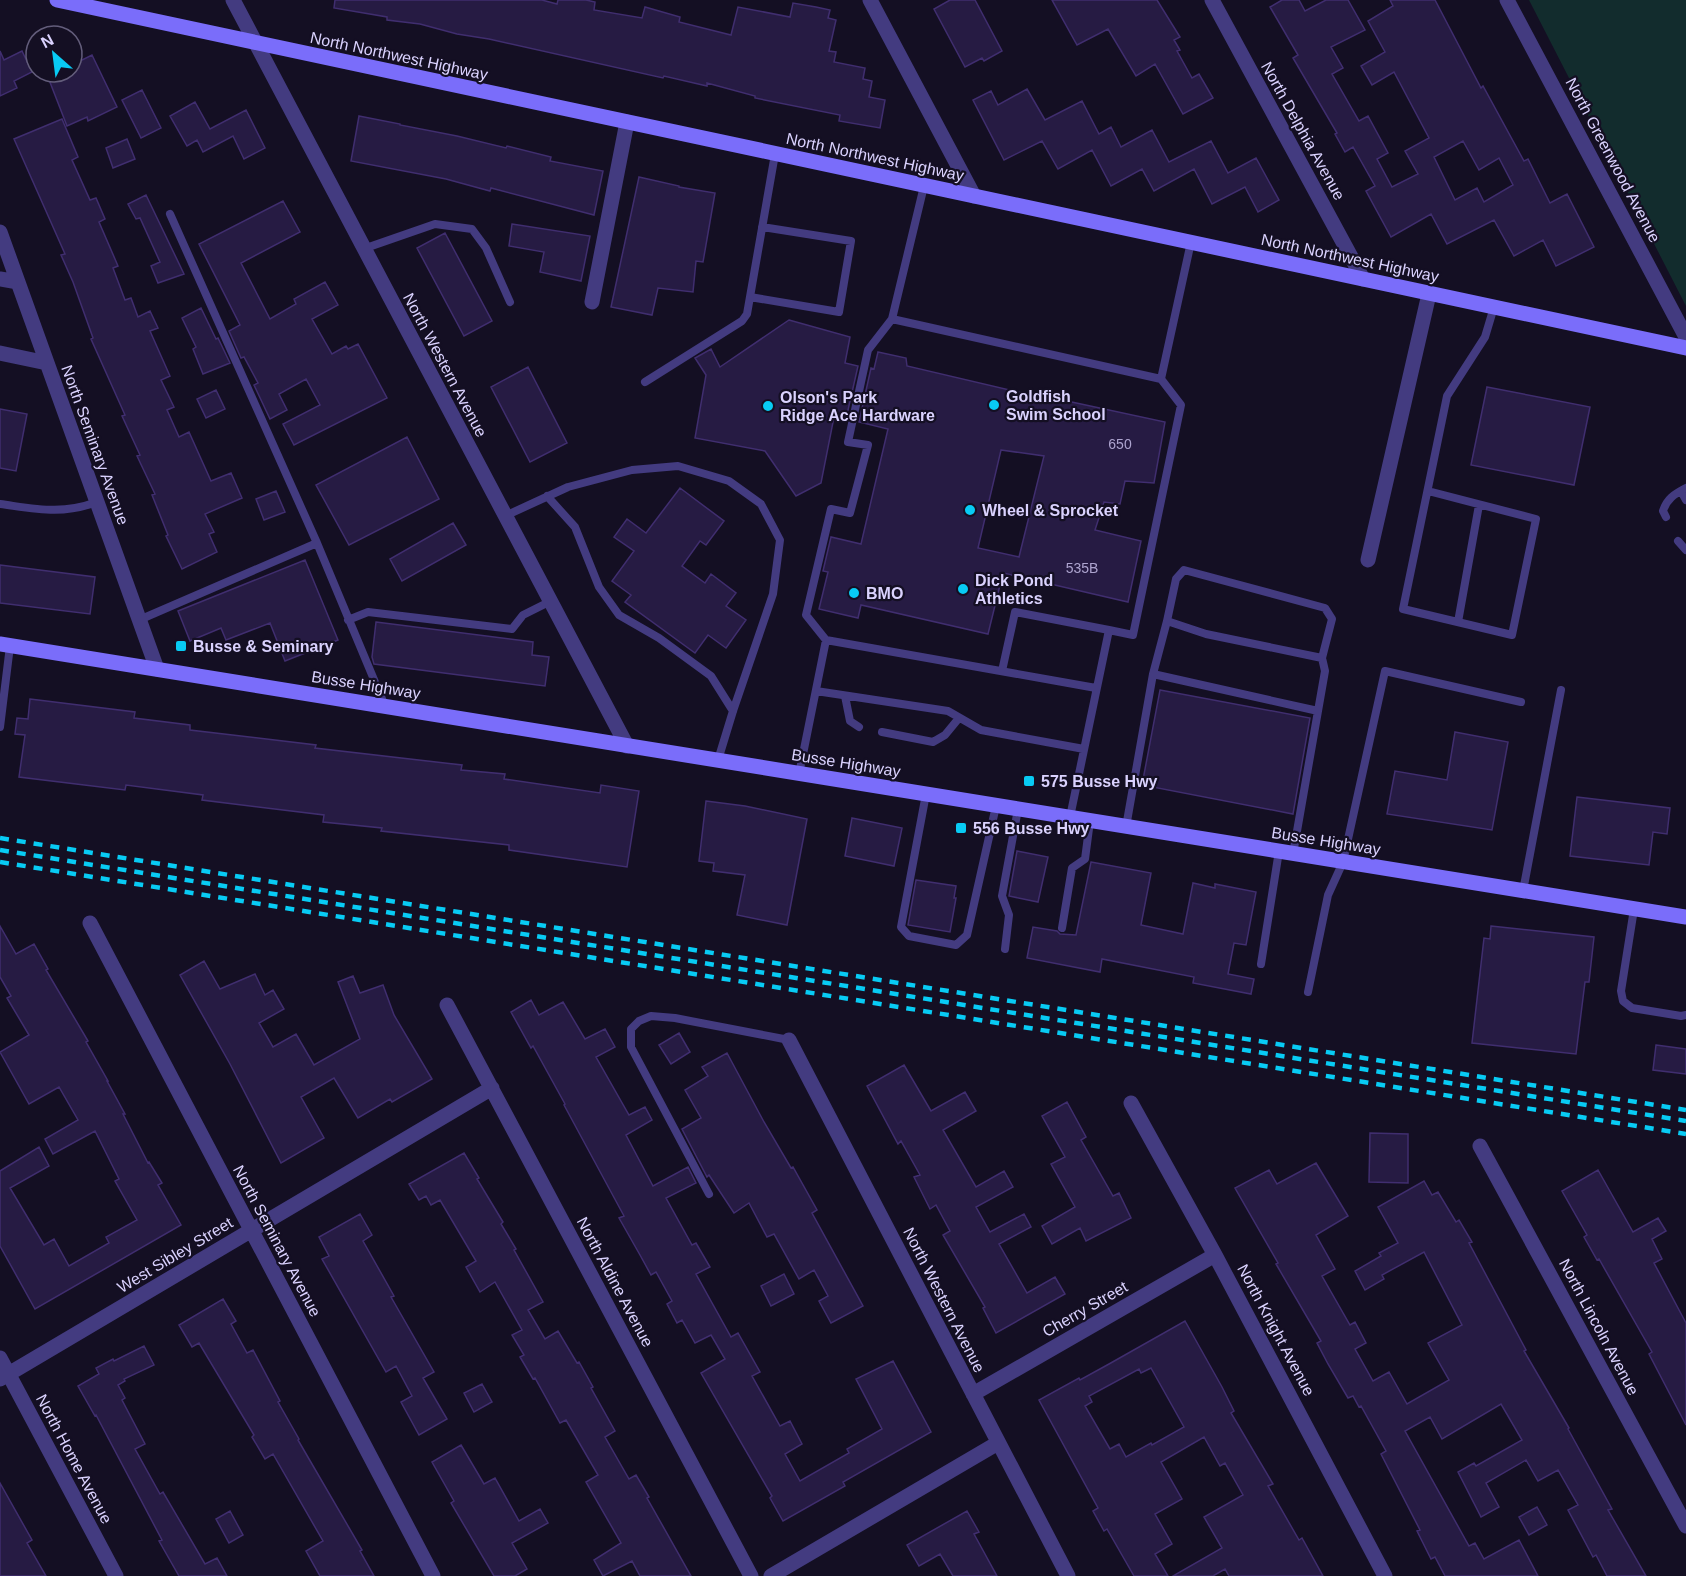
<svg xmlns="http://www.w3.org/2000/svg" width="1686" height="1576" font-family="Arial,sans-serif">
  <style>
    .green { fill: #122c2d }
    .building { fill: #261b43; stroke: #402e6f; stroke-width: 1.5; fill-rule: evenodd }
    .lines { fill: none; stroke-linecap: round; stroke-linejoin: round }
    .service { stroke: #433b80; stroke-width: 8 }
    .minor { stroke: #433b80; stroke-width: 15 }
    .tertiary { stroke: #433b80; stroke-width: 15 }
    .secondary { stroke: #7a6dfa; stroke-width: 15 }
    .rail { stroke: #08cbf4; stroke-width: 4.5; stroke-dasharray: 9 8; stroke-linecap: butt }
    .poi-dot { fill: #08cbf4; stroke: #140f23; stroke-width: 2 }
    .labels { text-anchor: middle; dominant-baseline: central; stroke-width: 4.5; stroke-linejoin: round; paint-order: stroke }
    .number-label { font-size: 14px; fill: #ada4cf }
    .street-label { font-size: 16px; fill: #dad2fe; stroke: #140f23 }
    .poi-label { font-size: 16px; font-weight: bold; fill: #dad2fe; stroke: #140f23; text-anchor: start }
  </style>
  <rect width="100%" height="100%" fill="#140f23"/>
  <path class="green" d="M1529 0H1686V306Z"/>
  <path class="building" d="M335 0H542L557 4 558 0H586L595 2 594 10 642 18 645 7 680 17 679 22 731 35 738 7 790 17 793 3 816 7 830 10 828 18 836 20 829 51 836 52 834 62 865 68 863 79 872 81 869 97 885 100 880 128 839 121 840 115 755 98V96L707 83V86L664 76 663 78 489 39 457 34 420 24 387 20V17L334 8Z
    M950 0H975L1002 51 984 61 982 58 965 67 934 9Z
    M1052 0H1157L1180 37 1174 40 1180 50 1177 51 1192 78 1199 74 1213 98 1183 114 1155 64 1136 76 1108 29 1077 45Z
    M1282 0H1299L1305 11 1326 0H1348L1365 30 1331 47 1343 68 1332 74 1359 121 1368 116 1388 153 1377 159 1392 187 1418 174 1405 151 1429 138 1394 72 1372 85 1361 66 1385 52 1368 21 1393 6 1390 0H1435L1481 88 1483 86 1524 161 1528 159 1550 203 1567 194 1594 247 1556 266 1543 240 1514 256 1494 220 1447 244 1431 214 1391 237 1366 191 1375 186 1353 147 1345 152 1335 134 1337 133 1293 58 1298 55 1270 7ZM1463 141 1479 170 1499 158 1513 185 1484 202 1477 188 1455 200 1434 157Z
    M0 51 4 60 22 51 32 72 14 81 17 88 0 96Z
    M92 55 117 107 88 121 87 117 67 126 46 72H72V65Z
    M1027 89 1045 120 1082 101 1099 134 1111 127 1121 147 1152 130 1169 162 1211 141 1228 173 1256 158 1279 200 1258 212 1245 187 1212 204 1194 169 1154 191 1142 169 1111 186 1092 150 1058 169 1042 141 1004 160 973 100 991 91 998 105Z
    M142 90 161 128 141 138 122 100Z
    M195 102 210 129 246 110 265 148 244 159 233 136 203 152 197 140 187 146 170 116Z
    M359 116 400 124V125L457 136 506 148 507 146 551 157 550 161 603 171 594 215 491 188 490 191 446 179 351 161Z
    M62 119 78 157 72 160 90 200 96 198 105 219 99 222 118 266 113 268 125 300 131 298 138 317 150 311 158 328 150 331 170 376 161 380 174 407 167 410 179 437 189 432 211 481 231 473 242 498 205 514 214 532 209 534 217 552 182 569 166 536 168 535 152 495 155 494 137 456 140 455 122 416 125 415 91 339 93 338 73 282 61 255 65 254 14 139Z
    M127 139 135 159 113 168 106 148Z
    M639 177 679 186V187L715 193 703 262 696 261 693 292 658 288 652 315 611 307Z
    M146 195 184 274 158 283 151 266 160 262 140 218 136 219 128 204Z
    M283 201 300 232 241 263 270 319 296 304 294 299 325 282 338 305 312 319 332 354 346 346 348 349 358 344 387 398 294 445 283 424 320 405 306 379 279 394 287 410 270 419 254 385 258 383 244 357 241 358 229 331 240 325 199 244Z
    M512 224 590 236 581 281 540 272 544 252 509 246Z
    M445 233 492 321 464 336 417 248Z
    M201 308 216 339 218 338 230 363 203 374 193 349 196 347 182 318Z
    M789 320 850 337 845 363 858 366 846 419 834 417 821 483 796 496 765 451 695 438 706 375 695 358 711 349 720 367Z
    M878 352 906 358 907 366 1039 397V395L1165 422 1154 483 1125 481 1120 504 1104 502 1095 530 1141 541 1128 602 1003 573 988 634 861 605 858 618 819 609 828 572 823 571 831 537 861 544 888 429 859 422 871 368 874 369ZM1001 450 1044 456 1019 557 978 548Z
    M528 367 567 443 530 462 491 387Z
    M1487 387 1590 407 1574 485 1471 465Z
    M216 390 225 409 206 418 197 399Z
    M0 409 27 414 16 471 0 468Z
    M407 437 439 499 349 545 316 485Z
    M680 488 724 521 706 545 700 541 682 566 705 583 711 574 736 593 726 606 746 620 726 648 708 635 695 653 625 602 631 595 612 581 634 551 614 537 627 519 646 533Z
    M276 491 285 512 264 520 256 499Z
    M453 523 466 545 402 581 390 559Z
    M305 560 338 640 285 661 270 623 226 640 221 628 190 641 178 611Z
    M0 565 95 577 90 614 0 603Z
    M376 622 533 642 532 655 549 657 545 686 374 664 372 657Z
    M1160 690 1310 718 1293 814 1142 785Z
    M30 699 135 712 134 718 190 725V730L316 745 315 748 462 765 461 770 505 774 504 779 600 793 601 785 639 791 627 867 509 850V845L381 831 382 828 323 822 324 815 202 800 203 795 126 785 125 790 19 777 25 735 15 734 17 718 28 719Z
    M1455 732 1508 742 1492 830 1387 814 1395 771 1447 780Z
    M1577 797 1670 808 1667 834 1653 832 1649 865 1570 856Z
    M706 801 745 806 807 819 787 925 737 915 745 875 713 871 714 863 699 861Z
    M852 818 902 828 894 866 845 856Z
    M1017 851 1048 857 1038 902 1009 896Z
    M1091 862 1151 873 1141 925 1183 934 1193 883 1215 888V884L1256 892 1246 945 1234 943 1228 974 1254 979 1251 994 1193 983 1194 977 1102 959 1100 972 1027 958 1033 927 1057 931 1060 934 1076 935Z
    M916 880 956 886 954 898H956L950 932 908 925Z
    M0 926 16 954 34 944 48 969 46 970 88 1041 86 1042 108 1081H107L125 1114H123L148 1163 149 1162 162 1183 158 1185 181 1225 35 1309 0 1246V1171L39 1147 49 1166 10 1188 44 1245 54 1239 69 1266 109 1243 106 1237 137 1220 115 1181 119 1179 95 1131 53 1154 45 1139 78 1120 59 1087 29 1104 0 1052 29 1035 7 998 11 996 0 977Z
    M1491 926 1594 937 1589 982H1585L1576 1054 1472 1043 1484 938 1490 939Z
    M204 961 220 989 255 974 265 995 273 990 284 1009 259 1023 273 1047 296 1034 314 1065 360 1039 338 982 353 976 360 993 383 985 394 1015 432 1079 392 1102 390 1099 358 1118 334 1078 301 1097 324 1138 281 1163 230 1064 180 975Z
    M531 1000 539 1015 563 1002 585 1039 605 1029 615 1047 596 1057 629 1115 645 1107 652 1120 626 1135 653 1186 688 1167 696 1183 666 1198 692 1245 696 1243 710 1267 696 1274 731 1337 738 1333 760 1372 752 1376 780 1426 790 1421 802 1444 785 1454 800 1481 849 1453 847 1449 882 1429 856 1379 893 1361 931 1432 843 1482 845 1486 783 1521 770 1498 772 1496 701 1373 725 1359 711 1335 695 1343 682 1320 677 1323 667 1304 672 1301 656 1272 651 1275 640 1255 619 1218 624 1216 564 1105 565 1104 533 1046 531 1048 511 1012Z
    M679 1033 690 1052 671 1064 659 1045Z
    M1656 1045 1686 1049V1074L1653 1070Z
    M727 1053 764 1122 791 1168 793 1167 817 1210 812 1213 863 1306 831 1323 819 1301 828 1296 814 1270 799 1279 774 1234 767 1237 749 1203 734 1213 709 1175 707 1177 682 1129 701 1118 685 1090 708 1076 702 1067Z
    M904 1065 931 1111 965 1092 976 1111 943 1130 976 1187 1004 1171 1013 1187 976 1207 990 1232 1024 1214 1031 1227 999 1244 1027 1293 1055 1277 1065 1294 996 1333 983 1308 985 1307 943 1235 950 1231 936 1205 930 1209 914 1177 920 1175 901 1141 898 1144 867 1086Z
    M1067 1102 1086 1137 1081 1140 1113 1196 1119 1193 1131 1218 1086 1241 1080 1228 1052 1244 1042 1226 1075 1207 1051 1164 1065 1157 1042 1116Z
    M1370 1133 1408 1134V1183L1369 1182Z
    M464 1153 479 1178 477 1179 503 1222 501 1224 516 1249 514 1250 543 1302 528 1310 545 1339 558 1331 577 1363 579 1362 593 1387 591 1388 615 1431 605 1437 629 1479 636 1475 649 1497 647 1498 691 1576H640L632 1561 603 1576 594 1560 621 1543 586 1482 598 1475 566 1420 560 1423 535 1378 533 1379 520 1357 524 1355 512 1335 522 1330 495 1282 480 1292 466 1267 476 1261 440 1200 431 1205 426 1196 419 1200 409 1184Z
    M1316 1163 1348 1216 1316 1235 1335 1269 1322 1276 1350 1325 1355 1322 1366 1343 1355 1349 1373 1381 1389 1372 1407 1404 1449 1380 1428 1343 1462 1325 1424 1252 1382 1275 1384 1279 1365 1290 1355 1271 1381 1256 1379 1253 1398 1243 1378 1207 1424 1181 1432 1195 1438 1192 1456 1222 1459 1220 1472 1242 1469 1243 1526 1350 1524 1351 1569 1428 1568 1429 1612 1509 1608 1510 1646 1576H1607L1596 1555 1593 1557 1568 1510 1578 1505 1558 1470 1538 1481 1526 1460 1486 1483 1499 1507 1481 1517 1458 1472 1474 1463 1476 1466 1522 1440 1501 1404 1442 1439 1430 1417 1405 1431 1469 1546 1475 1543 1484 1559 1519 1540 1538 1576H1445L1435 1557 1431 1559 1417 1531 1420 1530 1381 1454 1386 1451 1361 1406 1359 1407 1353 1396 1348 1398 1328 1364 1317 1343 1321 1341 1276 1264 1278 1263 1235 1188 1269 1170 1277 1184Z
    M1598 1170 1633 1232 1658 1218 1666 1231 1652 1239 1662 1259 1654 1263 1686 1323V1425L1649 1354 1652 1352 1599 1259 1597 1260 1584 1237 1587 1235 1562 1191Z
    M360 1214 372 1235 363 1241 394 1296 391 1297 434 1372 423 1378 447 1419 419 1435 401 1402 412 1396 396 1366 386 1372 322 1259 329 1256 319 1237Z
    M784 1274 794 1294 771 1306 761 1286Z
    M223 1299 236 1321 231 1324 247 1353 253 1350 280 1401 278 1402 299 1439 298 1440 362 1550 360 1551 374 1576H320L306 1551 323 1541 273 1454 265 1459 252 1437 254 1435 199 1343 192 1347 179 1325Z
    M1185 1321 1222 1387 1234 1411 1231 1413 1273 1484 1268 1486 1299 1540 1302 1538 1323 1576H1229L1225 1569 1213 1576H1173L1222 1548 1204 1517 1243 1495 1225 1463 1220 1466 1204 1437 1161 1462 1182 1499 1155 1514 1172 1544 1155 1554 1168 1576H1134L1107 1529 1104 1531 1093 1511 1098 1508 1039 1400 1079 1378 1080 1380 1109 1364ZM1151 1368 1184 1427 1152 1445 1151 1443 1126 1457 1119 1444 1110 1449 1085 1406 1092 1402 1089 1396 1139 1369 1141 1373Z
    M144 1346 154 1365 124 1379 125 1381 118 1385 125 1398 122 1400 145 1444 135 1449 160 1494 163 1492 205 1564 217 1558 227 1576H179L159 1541 162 1540 96 1415 95 1416 78 1386 99 1374 96 1368 113 1359 114 1361Z
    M482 1384 492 1402 474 1412 464 1393Z
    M461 1445 484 1484 495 1478 519 1521 540 1509 548 1523 512 1543 527 1569 515 1576H494L451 1503 454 1501 432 1462Z
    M0 1483 32 1540 27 1543 46 1576H0Z
    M1537 1507 1547 1525 1529 1535 1519 1517Z
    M230 1511 243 1535 229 1543 216 1519Z
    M967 1511 979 1532 974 1534 997 1576H953L940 1554 919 1566 907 1545Z"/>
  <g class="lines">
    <path class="service" d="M924 186 892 319 1161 379
      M170 214 317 543 385 706
      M363 249 435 224 472 229 486 248 510 302
      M750 297 839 312 851 241 762 227
      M892 319 868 350 848 442 868 445 850 513 831 509 806 615 826 640 1096 688
      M645 382 742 321 747 314 775 154
      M1428 491 1536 519 1512 635 1403 609 1447 396 1485 337 1494 307
      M1681 491 1686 500
      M547 496 575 527 599 587 619 615 659 638 711 676 733 711
      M0 504C37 509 61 515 97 502
      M505 516 568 487 632 470 678 466 729 481 761 504 780 540 773 594 733 711 718 760
      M1666 517 1663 511C1667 498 1675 494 1686 488
      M1678 541 1686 550
      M139 620 317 543
      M348 620 368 612 512 629 523 615 549 602
      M1458 622 1479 505
      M1002 671 1015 612 1109 630
      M1153 674 1318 711
      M816 691 948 711 981 730 1084 749
      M845 696 850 721 859 727
      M0 727 10 646
      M882 732 933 742 945 735 959 718
      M799 774 826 640
      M926 794 901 927 909 936 956 945 967 935 996 806
      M1070 817 1109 630 1133 635 1181 405 1161 379 1191 242
      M1126 827 1153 674 1167 621
      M1293 854 1325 671 1322 658 1332 619 1325 608 1184 570 1176 579 1167 621 1206 634 1322 658
      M1523 891 1561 690
      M1634 909 1621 991 1623 1001 1632 1008 1681 1016 1686 1015
      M1062 928 1072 868 1085 859 1090 821
      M1005 949 1009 915 1002 896 1018 809
      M1261 964 1279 851
      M1308 992 1328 895 1343 862 1385 671 1521 702
      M709 1194 631 1047V1029L639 1021 651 1016 675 1018 789 1040"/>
    <path class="minor" d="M233 0 627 746
      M870 0 974 196
      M1212 0 1363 279
      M0 232 157 669
      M0 279 18 282
      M592 302 627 122
      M0 353 47 363
      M1368 560 1429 294
      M90 923 433 1576
      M447 1005 751 1576
      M789 1040 1068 1576
      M1131 1103 1215 1255 1385 1576
      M1480 1146 1686 1526
      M0 1358 116 1576
      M0 1379 492 1088
      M973 1394 1215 1255
      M771 1576 998 1443"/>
    <path class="tertiary" d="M1507 0 1686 337"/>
    <path class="secondary" d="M57 0 1686 348
      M0 644 1686 917"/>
    <path class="rail" d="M0 838 1686 1110
      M0 850 1686 1121
      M0 862 1686 1134"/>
  </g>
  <g class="poi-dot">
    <circle cx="994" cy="405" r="6"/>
    <circle cx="768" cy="406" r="6"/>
    <circle cx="970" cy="510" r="6"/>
    <circle cx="963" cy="589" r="6"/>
    <circle cx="854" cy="593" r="6"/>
    <rect x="175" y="640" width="12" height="12" rx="3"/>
    <rect x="1023" y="775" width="12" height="12" rx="3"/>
    <rect x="955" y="822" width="12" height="12" rx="3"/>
  </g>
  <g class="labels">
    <g class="number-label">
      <text x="1120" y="444">650</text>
      <text x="1082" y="568">535B</text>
    </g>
    <g class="street-label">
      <text transform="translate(399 56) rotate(12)">North Northwest Highway</text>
      <text transform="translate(1303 131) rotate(61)">North Delphia Avenue</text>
      <text transform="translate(875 157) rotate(12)">North Northwest Highway</text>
      <text transform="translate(1613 160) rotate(62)">North Greenwood Avenue</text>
      <text transform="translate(1350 258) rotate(12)">North Northwest Highway</text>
      <text transform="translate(445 365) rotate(62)">North Western Avenue</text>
      <text transform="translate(95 445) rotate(70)">North Seminary Avenue</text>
      <text transform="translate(366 685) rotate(9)">Busse Highway</text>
      <text transform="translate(846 763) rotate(9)">Busse Highway</text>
      <text transform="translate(1326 841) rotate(9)">Busse Highway</text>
      <text transform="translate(277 1241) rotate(62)">North Seminary Avenue</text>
      <text transform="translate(175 1255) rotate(-31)">West Sibley Street</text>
      <text transform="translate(615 1282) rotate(62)">North Aldine Avenue</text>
      <text transform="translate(944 1300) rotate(63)">North Western Avenue</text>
      <text transform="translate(1085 1309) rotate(-30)">Cherry Street</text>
      <text transform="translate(1599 1327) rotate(62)">North Lincoln Avenue</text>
      <text transform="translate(1276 1330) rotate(62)">North Knight Avenue</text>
      <text transform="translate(74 1459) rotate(62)">North Home Avenue</text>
    </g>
    <g class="poi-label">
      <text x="1006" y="396">Goldfish<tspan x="1006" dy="18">Swim School</tspan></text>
      <text x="780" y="397">Olson's Park<tspan x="780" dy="18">Ridge Ace Hardware</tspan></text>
      <text x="982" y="510">Wheel &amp; Sprocket</text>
      <text x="975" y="580">Dick Pond<tspan x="975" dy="18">Athletics</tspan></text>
      <text x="866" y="593">BMO</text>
      <text x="193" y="646">Busse &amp; Seminary</text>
      <text x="1041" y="781">575 Busse Hwy</text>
      <text x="973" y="828">556 Busse Hwy</text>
    </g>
  </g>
  <g transform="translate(54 54) rotate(332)"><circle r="28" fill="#140f23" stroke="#635d7b" stroke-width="1.5"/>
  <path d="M0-4.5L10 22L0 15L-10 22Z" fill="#08cbf4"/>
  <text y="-9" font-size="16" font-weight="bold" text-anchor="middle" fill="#dad2fe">N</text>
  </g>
</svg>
